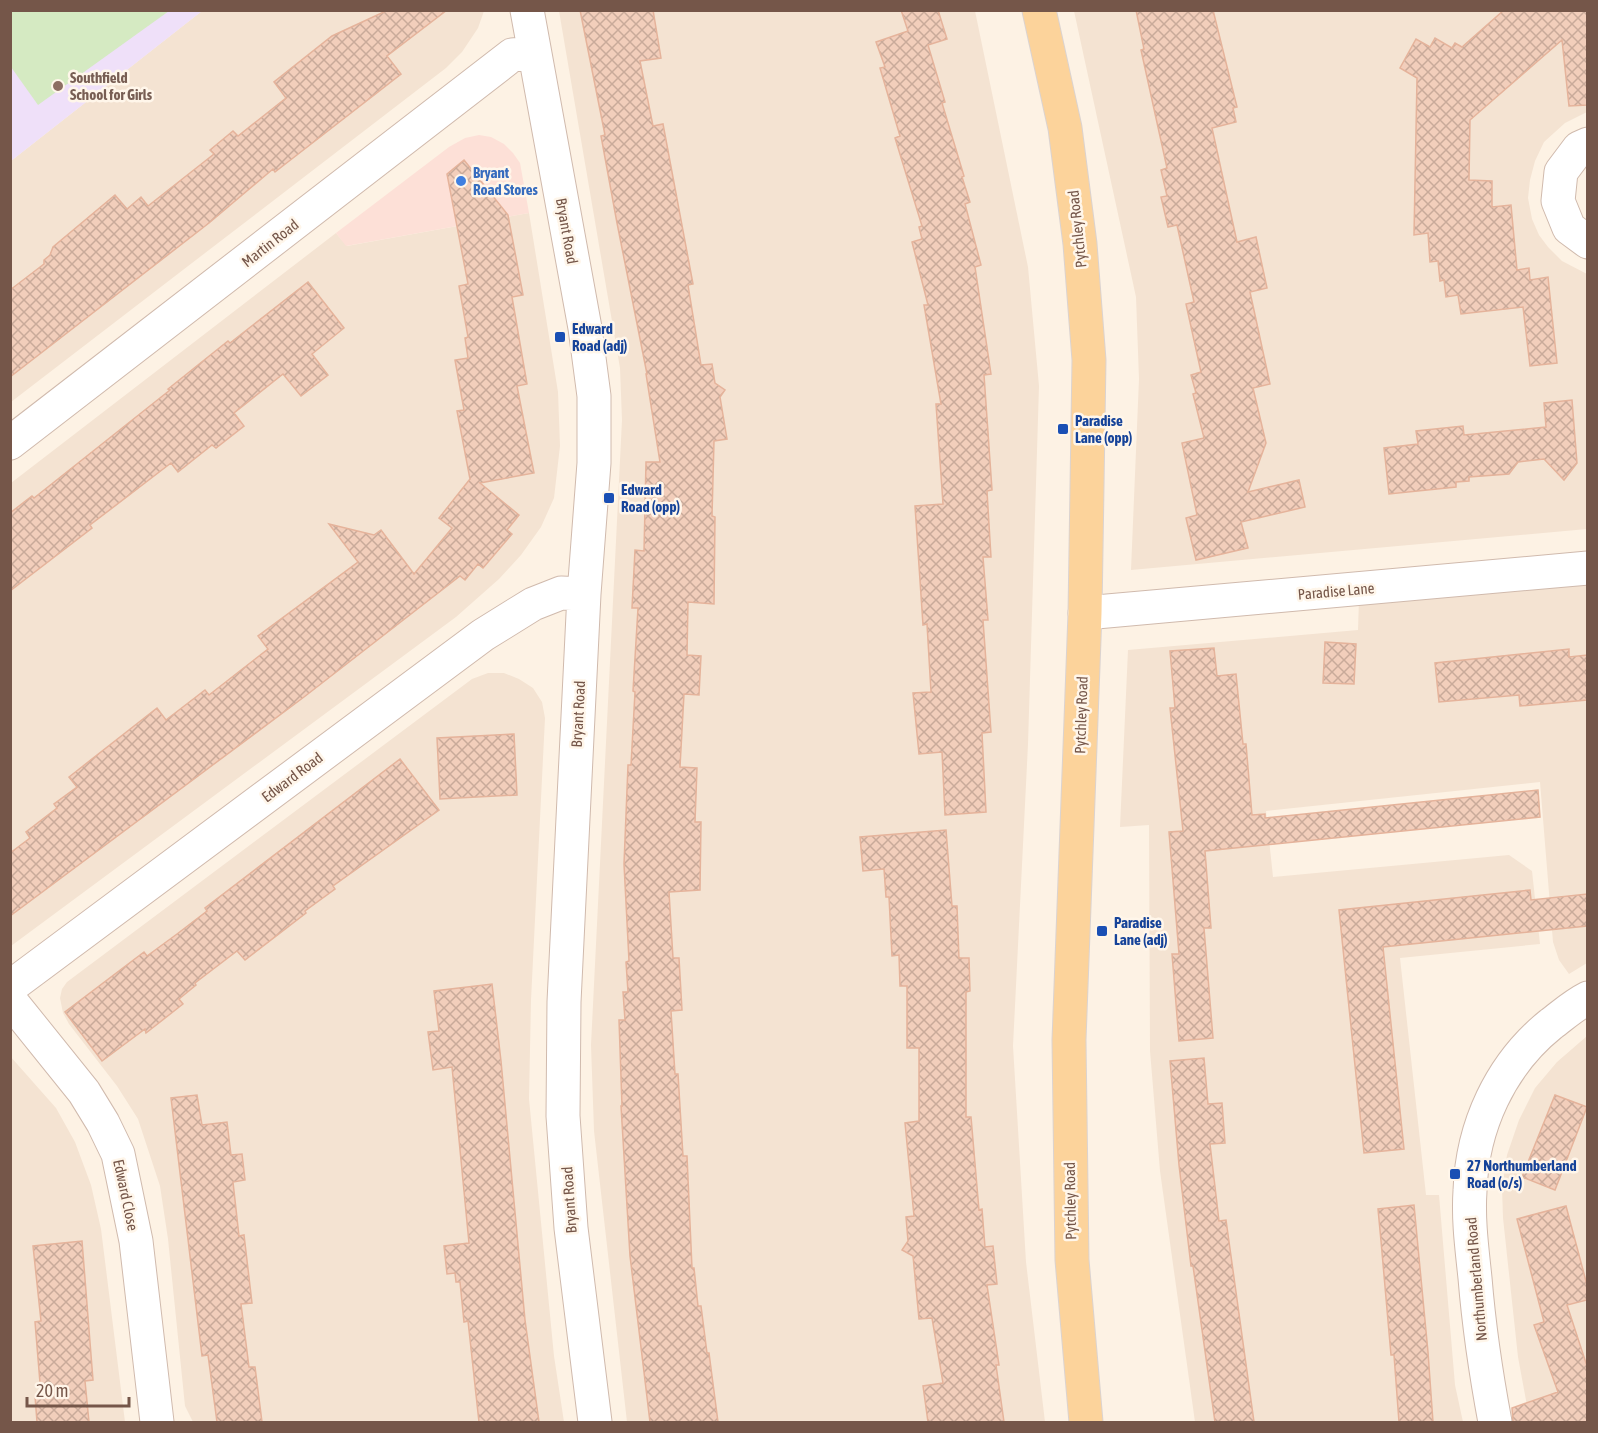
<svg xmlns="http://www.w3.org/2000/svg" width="1598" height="1433" font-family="'Asap Condensed',sans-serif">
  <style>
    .residential { fill: #f4e3d2 }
    .commercial { fill: #fde0d7 }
    .education { fill: #efe0f9 }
    .green { fill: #d5eac2 }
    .building { fill: url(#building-cross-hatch); stroke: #e5b39b; stroke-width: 1.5 }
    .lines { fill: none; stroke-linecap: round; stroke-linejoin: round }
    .minor-casing { stroke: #d0baad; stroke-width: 35 }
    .major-casing { stroke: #dbd3d0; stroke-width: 35 }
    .minor { stroke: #fff; stroke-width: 33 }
    .major { stroke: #fcd39b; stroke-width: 33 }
    .education-dot { fill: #8d6e63; stroke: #fff6ea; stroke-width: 2 }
    .shop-dot { fill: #3f7fe0; stroke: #fff6ea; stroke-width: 2 }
    .transit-dot { fill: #1a4fb4; stroke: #fff6ea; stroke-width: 2 }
    .labels { text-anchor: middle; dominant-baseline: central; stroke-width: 5; stroke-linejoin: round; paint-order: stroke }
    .education-label { font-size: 15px; font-weight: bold; fill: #785e54; stroke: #fff6ea; text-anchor: start }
    .shop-label { font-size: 15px; font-weight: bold; fill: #366cbe; stroke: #fff6ea; text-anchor: start }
    .street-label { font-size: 15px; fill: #755649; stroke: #fff6ea }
    .transit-label { font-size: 15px; font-weight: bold; fill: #164399; stroke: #fff6ea; text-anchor: start }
  </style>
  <defs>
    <pattern id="building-cross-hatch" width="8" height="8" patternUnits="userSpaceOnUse" patternTransform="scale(1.5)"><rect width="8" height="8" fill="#f2cebb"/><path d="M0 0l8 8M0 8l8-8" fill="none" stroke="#c9aa9a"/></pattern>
  </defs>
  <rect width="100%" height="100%" fill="#fdf2e4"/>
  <path class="residential" d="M202 11H484L478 28 462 52 446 68 11 402V161Z
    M559 11H975L1028 267 1039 386 1028 744 1013 1046 1026 1262 1045 1422H627L594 1131 591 1045 622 420 620 368Z
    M1074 11H1587V112L1565 123 1544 142 1535 161 1530 180 1528 198 1532 219 1539 235 1548 247 1562 261 1587 274V529L1131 570 1139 379 1136 297Z
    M529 213 558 392 560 446 554 498 541 527 521 555 499 579 456 617 11 946V483L336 233 347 246Z
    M1587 578V963L1569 974 1559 960 1553 942 1540 782 1266 811 1273 877 1509 855 1532 871 1540 944 1400 958 1426 1195H1439L1455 1385 1463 1422H1195L1160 1171 1150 1051 1149 825 1120 827 1128 650 1358 630 1359 599Z
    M488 673H504L519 679 533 688 542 702 545 718 531 1000 529 1099 554 1356 564 1422H193L185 1406 168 1239 160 1186 138 1119 117 1086 69 1024 63 1013 60 998 62 989 67 982 472 679Z
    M1587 1036V1422H1530L1518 1357 1503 1218 1502 1187 1507 1155 1519 1120 1535 1088 1557 1062Z
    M10 1056 56 1108 75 1142 91 1185 101 1229 125 1422H11Z"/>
  <path class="commercial" d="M479 135 491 137 504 144 513 153 520 163 529 213 346 246 336 233 449 147 465 138Z"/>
  <path class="education" d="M11 11H202L11 161Z"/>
  <path class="green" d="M10 11 11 10 169 11 38 105 11 67Z"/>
  <path class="building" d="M388 10H447L387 56 401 74 275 172 273 169 209 223 10 377V290L44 264V260L50 255 53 247 115 195 127 209 141 197 148 206 214 154 210 150 233 131 238 136 286 98 274 82 332 36Z
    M580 10H653L661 58 640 61 653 126 663 124 693 284 688 285 701 365 712 364 715 383 725 390 720 397 727 439 714 441 712 516 715 517 714 604 688 602 687 655 701 656 699 695 684 694 680 767 697 768 695 822H701L700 890 669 892 673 958H679L682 1010 671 1011 675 1074H678L683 1156H687L692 1268H694L698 1306H701L707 1353H709L718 1422H650L630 1256 621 1106H622L619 1020H625L623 992H628L626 962 629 961 624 864 628 765H631L635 692 633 691 638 608H632L635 550 644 551 646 462H660L646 374H647L617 223 601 136 605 135Z
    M901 10H938L947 39 928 45 945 102 942 103 964 176 962 177 970 202 965 204 981 265 975 267 991 374 984 375 992 490 987 491 991 557H983L988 620H983L991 732 982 733 986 812 945 815 942 752 919 754 913 693 931 692 927 624 923 625 915 506 943 504 936 404H941L924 305H928L912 242 922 239 919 227 922 226 895 138 900 136 880 68 885 67 876 42 908 31Z
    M1136 10H1213L1237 107 1233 108 1236 122 1212 128 1237 242 1256 237 1267 288 1250 292 1270 384 1253 388 1266 443 1248 492 1299 480 1305 507 1241 522 1248 548 1196 560 1186 518 1197 515 1182 443 1204 438 1193 394 1196 393 1191 375 1201 372 1186 304 1194 302 1177 225 1168 227 1161 197 1167 196 1161 170 1167 168 1141 50 1144 49Z
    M1504 10H1587V105L1569 106 1562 40 1470 120 1469 180 1492 181V207L1511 205 1517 270 1529 268 1530 280 1548 277 1557 363 1530 366 1523 307 1461 314 1458 295 1446 297 1444 280 1440 281 1438 261 1430 262 1428 233 1414 235 1417 78 1400 68 1416 39 1430 47 1435 38 1452 48 1455 43 1462 47Z
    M464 160 508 215 523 295 512 297 527 384 517 386 534 473 480 483 519 515 507 530 512 534 483 568 478 564 465 580 460 576 304 697 10 916V853L30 838 26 832 57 808 54 804 77 787 69 777 157 708 166 720 205 690 209 695 268 649 258 636 358 562 329 524 374 535 381 530 414 574 452 528 439 518 470 479 457 411 464 410 455 360 468 358 465 338 468 337 459 286 468 284 447 174Z
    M308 282 344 328 312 354 328 375 301 396 283 374 234 413 244 426 216 448 212 445 178 472 171 463 90 525 92 528 10 591V513L32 496 34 498 170 390 168 389 228 341 230 343Z
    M1572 400 1577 463 1564 480 1544 459 1518 462 1509 474 1469 477V481L1456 482V487L1389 494 1384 448 1418 444 1416 431 1463 426 1464 435 1546 427 1544 403Z
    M1325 642 1356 644 1354 684 1323 683Z
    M1214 648 1217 676 1236 674 1243 744H1246L1252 815 1265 814V818L1538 790 1540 817 1205 851 1211 928H1204L1213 1038 1179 1041 1172 954H1179L1169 832 1183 831 1170 708H1175L1170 651Z
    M1569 649V657L1587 655V700L1520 706 1519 695 1439 702 1435 663Z
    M514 734 517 795 440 799 437 738Z
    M400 759 439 810 333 886 335 889 305 911 306 913 245 960 237 951 195 983 196 985 179 999 183 1004 146 1033 145 1029 102 1061 65 1012 144 952 147 956 177 934 207 911 205 908Z
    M946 830 952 906H957L959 958H969L970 991 966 992V1117H971L979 1210 982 1209 985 1247 993 1246 997 1284 987 1285 999 1365H996L1004 1422H928L923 1386 943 1383 932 1318 919 1319 913 1256 902 1250 908 1241 906 1217 914 1216 905 1123 919 1121V1048H907V986H900L899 955 892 956 889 897H886L884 869 863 871 860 837Z
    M1530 890 1531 900 1587 894V926L1383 947 1404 1149 1364 1153 1339 910Z
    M492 984 501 1061 525 1320 539 1422H479L468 1321 464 1322 460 1282H456L455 1273 447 1274 444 1246 469 1243 452 1067 433 1070 428 1032 439 1031 434 991Z
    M1204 1058 1208 1104 1222 1103 1225 1143 1210 1144 1219 1221 1226 1220 1254 1422H1215L1193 1266H1191L1179 1165 1170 1061Z
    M197 1095 202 1125 227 1122 231 1155 242 1154 245 1180 233 1182 239 1236 244 1235 252 1303 241 1304 249 1367H255L262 1422H217L208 1355 202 1356 171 1098Z
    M1555 1095 1587 1107 1555 1190 1522 1177Z
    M1414 1205 1428 1352 1433 1422H1399L1394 1355H1391L1381 1241 1378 1209Z
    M1566 1206 1587 1285V1300L1567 1305 1587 1366V1422H1513L1512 1408 1558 1392 1534 1325 1544 1322 1517 1219Z
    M82 1241 93 1380 85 1381 89 1422H37L35 1396 41 1395 35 1322 41 1321 33 1246Z"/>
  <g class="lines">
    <defs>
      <path id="minor" d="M527 10 585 328 594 396V463L584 594 564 1002 563 1116 571 1228 595 1422
        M1588 144 1579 148 1561 172 1558 201 1569 228 1588 242
        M10 443 512 55 534 53
        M1085 613 1588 568
        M10 987 483 635 533 604 561 593 584 594
        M10 1000 84 1092 103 1123 118 1154 136 1241 157 1422
        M1495 1422C1486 1374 1479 1327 1475 1278 1472 1249 1468 1220 1470 1191 1472 1127 1500 1065 1551 1024 1563 1015 1574 1005 1588 998"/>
      <path id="major" d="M1039 10 1065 128 1080 244 1089 360 1085 613 1069 1040 1072 1260 1086 1422"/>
    </defs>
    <use href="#minor" class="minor-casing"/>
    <use href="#major" class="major-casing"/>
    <use href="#minor" class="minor"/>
    <use href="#major" class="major"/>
  </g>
  <circle class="education-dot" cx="58" cy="86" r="6"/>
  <circle class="shop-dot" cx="461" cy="181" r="6"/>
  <g class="transit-dot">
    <rect x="554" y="331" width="12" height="12" rx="3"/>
    <rect x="1057" y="423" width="12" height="12" rx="3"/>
    <rect x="603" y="492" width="12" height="12" rx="3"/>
    <rect x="1096" y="925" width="12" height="12" rx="3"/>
    <rect x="1449" y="1168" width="12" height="12" rx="3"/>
  </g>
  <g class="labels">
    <g class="education-label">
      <text x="70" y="77">Southfield<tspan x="70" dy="17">School for Girls</tspan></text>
    </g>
    <g class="shop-label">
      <text x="473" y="172">Bryant<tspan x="473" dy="17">Road Stores</tspan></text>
    </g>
    <g class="street-label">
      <text transform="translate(1077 229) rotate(-96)">Pytchley Road</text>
      <text transform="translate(567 231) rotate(80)">Bryant Road</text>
      <text transform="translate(270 243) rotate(-38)">Martin Road</text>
      <text transform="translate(1336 591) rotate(-5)">Paradise Lane</text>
      <text transform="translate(578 714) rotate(-87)">Bryant Road</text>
      <text transform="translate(1081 715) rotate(-88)">Pytchley Road</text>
      <text transform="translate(292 777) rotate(-37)">Edward Road</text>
      <text transform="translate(126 1195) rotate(78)">Edward Close</text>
      <text transform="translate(569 1200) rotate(-94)">Bryant Road</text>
      <text transform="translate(1070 1201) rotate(-91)">Pytchley Road</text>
      <text transform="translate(1476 1279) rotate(-95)">Northumberland Road</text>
    </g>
    <g class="transit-label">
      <text x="572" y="328">Edward<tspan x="572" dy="17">Road (adj)</tspan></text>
      <text x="1075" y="420">Paradise<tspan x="1075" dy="17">Lane (opp)</tspan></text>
      <text x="621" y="489">Edward<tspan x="621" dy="17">Road (opp)</tspan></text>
      <text x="1114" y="922">Paradise<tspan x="1114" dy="17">Lane (adj)</tspan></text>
      <text x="1467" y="1165">27 Northumberland<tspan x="1467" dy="17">Road (o/s)</tspan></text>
    </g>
  </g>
  <rect width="1598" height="1433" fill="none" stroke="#755649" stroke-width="24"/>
  <path d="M27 1397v9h102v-9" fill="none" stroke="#755649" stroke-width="3"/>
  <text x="36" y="1397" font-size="18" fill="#755649" stroke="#fff6ea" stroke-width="4.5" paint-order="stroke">20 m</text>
</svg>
